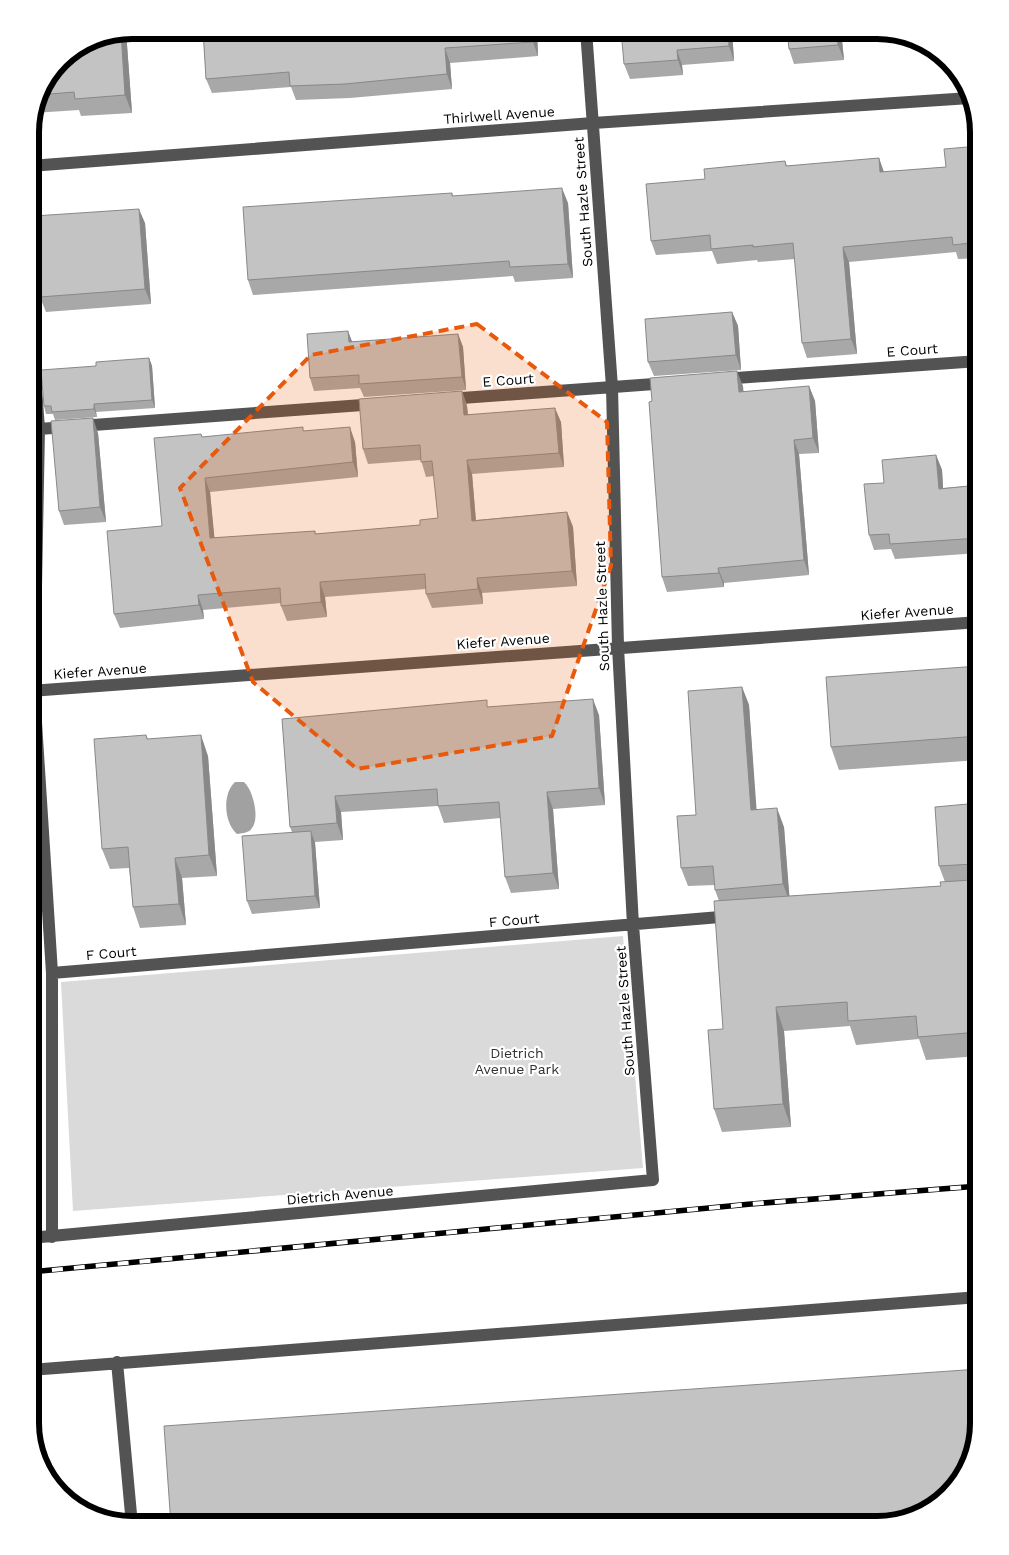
<svg xmlns="http://www.w3.org/2000/svg" width="1009" height="1555" font-family="'Work Sans',sans-serif">
  <style>
    .green { fill: #dadada }
    .water { fill: #a1a1a1 }
    .lines { fill: none; stroke-linecap: round; stroke-linejoin: round }
    .minor { stroke: #535353; stroke-width: 12 }
    .rail-casing { stroke: #000; stroke-width: 5.5 }
    .rail { stroke: #fff; stroke-width: 4; stroke-dasharray: 11; stroke-linecap: butt }
    .wall { fill: #a8a8a8 }
    .shaded-wall { fill: #888 }
    .building { fill: #c3c3c3; stroke: #888 }
    .marked { fill: #e8590c; fill-opacity: 0.2; stroke: #e8590c; stroke-width: 4; stroke-dasharray: 10 6; stroke-linejoin: round }
    .labels { text-anchor: middle; dominant-baseline: central; stroke-width: 4.5; stroke-linejoin: round; paint-order: stroke }
    .street-label { font-size: 14px; fill: #000; stroke: #fff }
    .park-label { font-size: 14px; fill: #313131; stroke: #fff }
    .rim { fill: none; stroke: #000; stroke-width: 6 }
  </style>
  <rect width="100%" height="100%" fill="#fff"/>
  <path class="green" d="M623 936 643 1168 73 1211 61 982Z"/>
  <path class="water" d="M235 782H244C253 790 260 818 252 828 249 833 243 833 237 834 224 823 222 794 235 782Z"/>
  <g class="lines">
    <path class="minor" d="M30 166 593 123 970 98
      M30 305 39 429 34 691 52 973V1237
      M722 379 979 361
      M448 399 668 383
      M39 429 376 404
      M30 691 979 622
      M52 973 732 916
      M30 1238 653 1180 633 925 618 647 612 387 586 30
      M117 1362 132 1525
      M30 1370 979 1297"/>
    <defs>
      <path id="rail" d="M30 1272 751 1204 979 1186"/>
    </defs>
    <use href="#rail" class="rail-casing"/>
    <use href="#rail" class="rail"/>
  </g>
  <path class="wall" d="M203 30H537L538 56 450 63 452 89 350 98 296 100 291 87 212 93 206 79Z
    M732 30 734 61 682 65 683 75 630 79 624 64Z
    M787 30H841L844 60 794 64 789 49Z
    M126 31 132 113 81 116 79 110 33 113 40 87Z
    M979 146V258L958 259 956 252 849 262 857 354 807 358 802 343 795 259 758 262 757 260 717 264 712 251 656 255 651 241 705 179 785 161 787 166 879 158 884 172 946 167Z
    M452 193 453 196 568 203 573 278 515 282 513 276 253 295 248 280Z
    M145 223 151 304 46 312 40 297Z
    M732 312 738 326 741 370 654 376 648 362Z
    M348 331 352 342 458 334 463 347 466 390 364 397 360 388 314 391 310 378Z
    M149 358 152 366 155 408 96 412 97 417 55 420 53 414H46L44 406 96 366Z
    M743 386V392L809 386 815 401 819 453 799 454 809 575 724 583V587L667 592 662 577Z
    M462 391 467 406 468 414 561 422 564 467 472 474 476 520 567 512 573 527 577 586 482 593 483 604 432 608 426 594V589L325 597 327 617 287 621 281 606V603L203 610 204 619 120 628 114 614 162 526 201 434 202 437 304 431 355 442 358 477 210 492 214 538 315 531 316 534 420 525 438 518 434 476 426 477 421 460 368 464 363 449Z
    M98 433 106 522 64 525 59 511Z
    M936 455 942 470 943 488 979 485V553L895 559 891 549 874 550 869 535 884 483Z
    M979 666V760L839 770 831 747Z
    M742 687 749 705 756 810 784 827 789 896 941 886 945 882 939 866 979 803V1056L926 1060 919 1039 856 1045 850 1026 784 1031 791 1127 722 1132 714 1109 723 1029 719 901 715 890V885L688 886 681 868 696 815Z
    M489 707 599 715 605 805 553 809 559 889 511 893 505 877 501 818 444 823 438 806 341 812 343 840 315 842 320 908 252 914 247 901 292 832 290 827 282 719Z
    M146 735 148 739 208 756 217 876 182 878 186 925 140 928 133 907 129 868 110 869 102 849Z
    M30 804 33 853 30 854Z
    M30 862 40 981 30 982Z"/>
  <path class="shaded-wall" d="M532 30H537L538 56 533 42Z
    M728 30H732L734 61 729 46Z
    M837 30H841L844 60 838 45Z
    M126 31 132 113 125 95 121 32Z
    M445 48 450 63 452 89 447 74Z
    M677 50 682 65 683 75 678 60Z
    M879 158 884 173 880 172Z
    M562 188 568 203 573 278 568 264Z
    M139 209 145 223 151 304 145 289Z
    M843 247 849 262 857 354 851 339Z
    M732 312 738 326 741 370 736 355Z
    M348 331 353 344 349 342Z
    M458 334 463 347 466 390 462 377Z
    M149 358 152 366 155 408 152 400Z
    M737 371 743 386 745 407 739 392Z
    M809 386 815 401 819 453 813 438Z
    M462 391 467 406 469 429 464 415Z
    M94 404 96 412 97 417 94 409Z
    M555 408 561 422 564 467 559 453Z
    M93 418 98 433 106 522 100 507Z
    M350 427 355 442 358 477 353 462Z
    M794 440 799 454 809 575 804 560Z
    M936 455 942 470 944 503 939 489Z
    M467 460 472 474 477 535 472 521Z
    M205 478 210 492 216 553 210 538Z
    M567 512 573 527 577 586 572 571Z
    M718 568 724 583V587L719 573Z
    M477 578 482 593 483 604 478 589Z
    M320 582 325 597 327 617 321 602Z
    M198 595 203 610 204 619 199 605Z
    M742 687 749 705 758 829 751 810Z
    M593 699 599 715 605 805 599 788Z
    M201 735 208 756 217 876 209 855Z
    M547 792 553 809 559 889 553 873Z
    M335 796 341 812 343 840 337 823Z
    M30 804 33 853 30 844Z
    M777 808 784 827 790 903 783 884Z
    M311 831 315 843 320 908 315 896Z
    M175 858 182 878 186 925 179 904Z
    M30 862 40 981 33 962 30 924Z
    M776 1007 784 1031 791 1127 783 1104Z"/>
  <path class="building" d="M203 30H532L533 42 445 48 447 74 345 84 290 86 289 72 206 79Z
    M621 30H728L729 46 677 50 678 60 624 64Z
    M787 30H837L838 45 789 49Z
    M121 32 125 95 75 99 74 92 38 95 40 87 60 60 93 38Z
    M979 146V242L953 245 952 237 843 247 851 339 802 343 793 243 753 247V245L711 249 710 235 651 241 646 184 705 179 704 169 785 161 786 166 879 158 880 172 946 167 944 149Z
    M562 188 568 264 510 267 509 261 248 280 243 207 452 193V196Z
    M139 209 145 289 40 297 34 216Z
    M732 312 736 355 648 362 645 319Z
    M348 331 349 342 458 334 462 377 359 384V375L310 378 307 334Z
    M149 358 152 400 94 404V409L52 412 51 406H44L41 370 96 366V362Z
    M737 371 739 392 809 386 813 438 794 440 804 560 718 568 719 573 662 577 649 402 652 401 650 378Z
    M462 391 464 415 555 408 559 453 467 460 472 521 567 512 572 571 477 578 478 589 426 594 425 574 320 582 321 602 281 606 280 588 198 595 199 605 114 614 107 531 162 526 154 438 201 434 202 437 303 427V431L350 427 353 462 205 478 210 538 315 531V534L420 525V520L438 518 432 461 421 462 420 445 363 449 359 399Z
    M93 418 100 507 59 511 51 421Z
    M936 455 939 489 979 485V538L890 544 889 534 869 535 864 484 884 483 882 460Z
    M979 666V736L831 747 826 677Z
    M742 687 751 810 777 808 783 884 715 890 713 866 681 868 677 816 696 815 688 691Z
    M593 699 599 788 547 792 553 873 505 877 499 802 438 806 437 789 335 796 337 823 290 827 282 719 487 700V707Z
    M146 735 147 739 201 735 209 855 175 858 179 904 133 907 128 847 102 849 94 739Z
    M979 803V1032L918 1037 916 1016 848 1021 847 1002 776 1007 783 1104 714 1109 708 1030 723 1029 714 901 941 886 940 882 971 880 978 875 977 867 973 864 939 866 935 807Z
    M311 831 315 896 247 901 242 836Z
    M30 924 33 962 30 963Z
    M979 1369V1423L965 1474 928 1511 877 1525H171L164 1426Z"/>
  <path class="marked" d="M477 324 607 422 611 566 552 736 357 769 253 682 180 488 311 355Z"/>
  <g class="labels">
    <g class="street-label">
      <text transform="translate(499 115) rotate(-4)">Thirlwell Avenue</text>
      <text transform="translate(583 202) rotate(-94)">South Hazle Street</text>
      <text transform="translate(912 350) rotate(-4)">E Court</text>
      <text transform="translate(508 380) rotate(-4)">E Court</text>
      <text transform="translate(602 606) rotate(-92)">South Hazle Street</text>
      <text transform="translate(907 612) rotate(-4)">Kiefer Avenue</text>
      <text transform="translate(503 641) rotate(-4)">Kiefer Avenue</text>
      <text transform="translate(100 671) rotate(-4)">Kiefer Avenue</text>
      <text transform="translate(514 920) rotate(-5)">F Court</text>
      <text transform="translate(111 953) rotate(-5)">F Court</text>
      <text transform="translate(625 1011) rotate(-94)">South Hazle Street</text>
      <text transform="translate(340 1195) rotate(-5)">Dietrich Avenue</text>
    </g>
    <g class="park-label">
      <text x="517" y="1053">Dietrich<tspan x="517" dy="16">Avenue Park</tspan></text>
    </g>
  </g>
  <path d="M0 0H1009V1555H0ZM132 39H877A93 93 0 0 1 970 132V1423A93 93 0 0 1 877 1516H132A93 93 0 0 1 39 1423V132A93 93 0 0 1 132 39Z" fill="#fff" fill-rule="evenodd"/>
  <path class="rim" d="M132 39H877A93 93 0 0 1 970 132V1423A93 93 0 0 1 877 1516H132A93 93 0 0 1 39 1423V132A93 93 0 0 1 132 39Z"/>
</svg>
